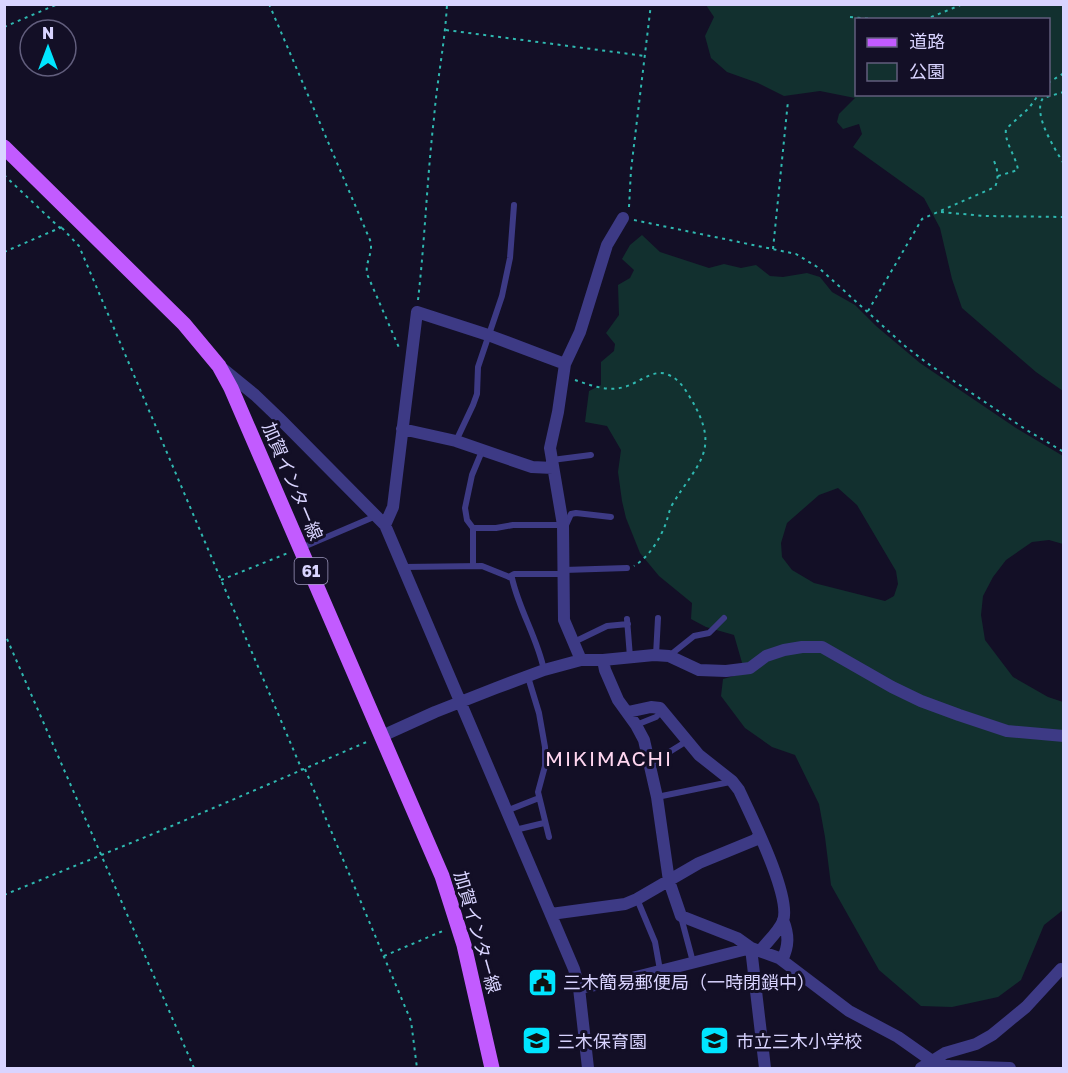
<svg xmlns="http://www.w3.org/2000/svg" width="1068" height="1073" font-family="'Golos Text','Noto Sans JP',sans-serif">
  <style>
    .green { fill: #12302f; fill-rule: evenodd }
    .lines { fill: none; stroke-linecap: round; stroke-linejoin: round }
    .path { stroke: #2fb8b0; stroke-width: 2; stroke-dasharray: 3 4.5; stroke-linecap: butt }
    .lane { stroke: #3d3a85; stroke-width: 6 }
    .street { stroke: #3d3a85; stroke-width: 12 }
    .primary { stroke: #c25bff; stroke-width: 15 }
    .labels { text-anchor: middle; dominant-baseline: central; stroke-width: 6; stroke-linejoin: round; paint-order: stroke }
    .shield { fill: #130f26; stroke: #9e99be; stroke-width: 1.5 }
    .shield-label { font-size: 16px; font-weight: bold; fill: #d9d4ff }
    .street-label { font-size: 18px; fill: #d9d4ff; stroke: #130f26 }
    .poi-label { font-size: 18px; fill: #d9d4ff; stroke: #130f26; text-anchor: start }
    .quarter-label { font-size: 21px; letter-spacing: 1.5px; fill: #ffd6f0; stroke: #130f26 }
  </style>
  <rect width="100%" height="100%" fill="#130f26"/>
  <path class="green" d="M706 5H1063V391L1036 372 962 308 952 279 940 228 924 198 853 147 862 134 859 124 843 129 837 122 839 114 855 98 820 91 784 96 758 83 727 72 711 58 705 36 714 17ZM856 20H1048V94H856Z
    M642 235 660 252 709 268 724 264 741 268 756 265 770 276 783 277 807 273 820 277 832 292 855 305 876 326 920 363 1016 428 1063 456V544L1049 540 1032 542 1006 560 993 577 983 596 981 615 985 640 1013 677 1048 697 1063 702V910L1044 925 1021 980 998 997 952 1007 921 1006 879 970 831 885 825 837 819 804 795 755 772 747 745 728 721 696 723 679 745 673 734 635 706 627 691 619 692 603 659 576 640 553 626 518 622 501 618 472 621 450 607 426 585 422 589 391 601 385V362L614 351 615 344 606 333 619 315 618 285 630 278 634 270 622 259 630 245ZM838 488 857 505 896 571 898 584 894 596 885 601 814 583 792 570 782 557 781 543 787 523 819 495Z"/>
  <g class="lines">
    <path class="path" d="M269 4 370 240C374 253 365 261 367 274L400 350
      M850 17 885 20
      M924 20 963 4
      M4 27 58 4
      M446 30 645 56
      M1048 83 1064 73
      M1064 92 1043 98C1032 114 1055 149 1064 164
      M4 175 61 229
      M998 176 1018 170C1016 156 1004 142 1006 129L1029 108 1039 94
      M629 207 631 170 651 4
      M941 212 984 216 1064 217
      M634 220 796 254 819 268 905 346 927 363 1025 429 1064 452
      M62 228 79 246 302 770
      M773 249 788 101
      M4 252 62 227
      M418 300C425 239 427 178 434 118 437 80 445 43 447 4
      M868 311 922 219 995 187C999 177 998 171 994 161
      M575 380C590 385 607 392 624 387 637 384 653 369 666 374 679 378 685 389 691 399 722 451 697 463 672 505 669 511 668 517 666 523 660 539 649 557 634 566
      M221 580 288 553
      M4 632 194 1068
      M305 769 411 1021 417 1068
      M4 895 160 831 369 741
      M384 956 445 930"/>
    <path class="lane" d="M456 441 473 405 477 394 478 367 502 296 510 258 514 205
      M552 460 591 455
      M566 525 571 514 576 513 611 517
      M473 528H496L513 525H563
      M301 548 376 516
      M473 566V528L467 520 465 508 472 475 482 451
      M403 567 482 566 512 578C519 610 537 637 544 670
      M564 570 627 568
      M509 577 514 574H564
      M627 619 630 657
      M574 642 607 626 628 624
      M656 655 658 618
      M669 656 694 636 709 633 724 618
      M528 677 539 713 545 747V766L538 792 549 837
      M636 725 656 717 662 711
      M650 764 687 741
      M657 797 730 782
      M506 811 539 798
      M515 830 544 823
      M637 899 655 942 660 970
      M681 917 693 962"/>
    <path class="street" d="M223 369 255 395 279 418 385 525 574 969 579 988 588 1068
      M402 429 456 441 532 467 553 468
      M385 525 393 507 417 312 488 335 565 364
      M581 660 564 620 563 525 550 448 558 412 565 364 580 332 607 245 623 218
      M603 660 605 670 618 700 636 725 644 740 657 797 669 881 681 916 737 938 751 948 779 958 849 1011 898 1037 932 1061 949 1066 1010 1068
      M628 712 651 707 660 708 699 755 732 781 739 790C750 814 792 897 783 921 779 931 767 942 761 950
      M382 736 435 712 496 688 544 670 581 660H603L654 655 669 656 699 670 726 671 750 668 766 656 784 650 802 647H822L892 687 921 701 959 715 1007 731 1064 736
      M551 914 625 904 637 899 699 863 755 840 759 836
      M751 948 765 1068
      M782 960C789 946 789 935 783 920
      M579 988 632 978 751 948
      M921 1068 945 1053 976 1044 992 1035 1026 1007 1061 969"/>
    <path class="primary" d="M4 147 184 324 219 366 231 388 442 876 464 945 492 1068"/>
  </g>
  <defs>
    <symbol id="civic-square" viewBox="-11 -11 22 22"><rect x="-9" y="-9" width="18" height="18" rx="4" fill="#00e5ff" stroke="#130f26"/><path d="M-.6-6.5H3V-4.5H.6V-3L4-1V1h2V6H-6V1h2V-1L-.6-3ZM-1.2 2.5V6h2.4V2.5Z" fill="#111"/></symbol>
    <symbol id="school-square" viewBox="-11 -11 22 22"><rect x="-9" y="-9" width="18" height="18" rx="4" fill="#00e5ff" stroke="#130f26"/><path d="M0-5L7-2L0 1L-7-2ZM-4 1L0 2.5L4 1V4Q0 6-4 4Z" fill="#111"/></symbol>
  </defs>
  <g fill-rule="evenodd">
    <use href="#civic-square" x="526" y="966" width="33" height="33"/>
    <use href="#school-square" x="520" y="1024" width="33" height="33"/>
    <use href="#school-square" x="698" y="1024" width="33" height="33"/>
  </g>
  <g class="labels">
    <rect class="shield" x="294.5" y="558" width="33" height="26" rx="4.5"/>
    <g class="shield-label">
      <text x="311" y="571">61</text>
    </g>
    <g class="street-label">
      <text transform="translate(293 481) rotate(67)">加賀インター線</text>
      <text transform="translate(478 932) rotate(74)">加賀インター線</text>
    </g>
    <g class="poi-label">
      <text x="563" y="982">三木簡易郵便局（一時閉鎖中）</text>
      <text x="557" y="1041">三木保育園</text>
      <text x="736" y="1041">市立三木小学校</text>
    </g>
    <g class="quarter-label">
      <text x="609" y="758">MIKIMACHI</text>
    </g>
  </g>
  <rect width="1068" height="1073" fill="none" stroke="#d9d4ff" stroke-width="12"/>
  <rect x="855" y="18" width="195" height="78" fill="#130f26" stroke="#625e7d" stroke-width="1.5"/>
  <rect x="867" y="38" width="30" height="9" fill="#c25bff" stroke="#625e7d" stroke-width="1.5"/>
  <text x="909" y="48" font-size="18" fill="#d9d4ff">道路</text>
  <rect x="867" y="63" width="30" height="18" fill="#12302f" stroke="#625e7d" stroke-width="1.5"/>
  <text x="909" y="78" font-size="18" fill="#d9d4ff">公園</text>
  <g transform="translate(48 48)"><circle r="28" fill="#130f26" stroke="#625e7d" stroke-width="1.5"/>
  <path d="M0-4.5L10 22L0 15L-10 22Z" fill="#00e5ff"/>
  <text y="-9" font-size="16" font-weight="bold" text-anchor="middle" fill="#d9d4ff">N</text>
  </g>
</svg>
